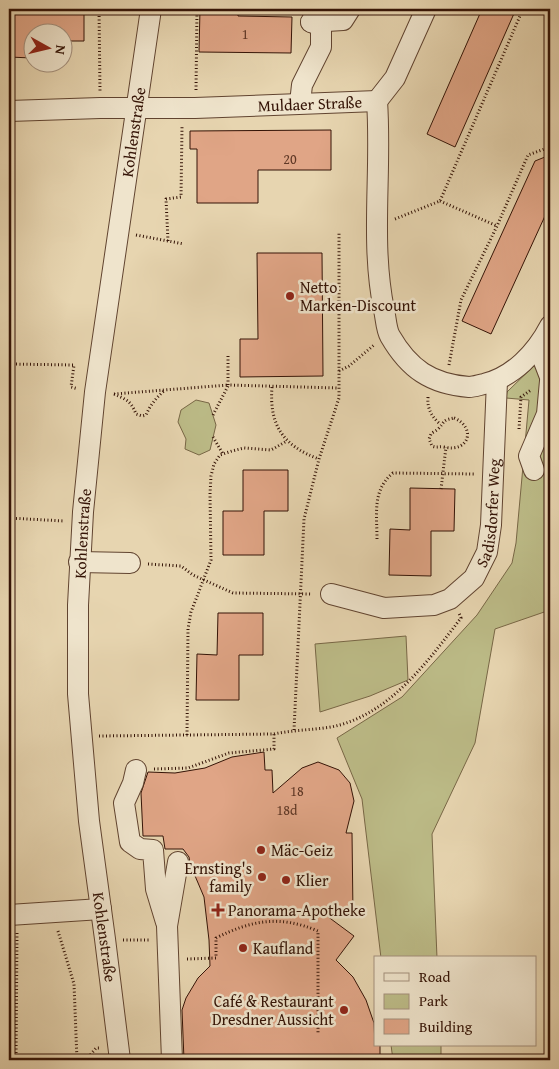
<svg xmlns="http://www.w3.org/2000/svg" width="559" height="1069" font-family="'Gentium Book Plus',serif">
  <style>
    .green { fill: #bcbb87; stroke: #786746 }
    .building { fill: #e0a586; stroke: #341306 }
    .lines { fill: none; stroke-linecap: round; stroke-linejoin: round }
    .minor-casing { stroke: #614430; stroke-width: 22 }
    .path { stroke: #341306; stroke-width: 3; stroke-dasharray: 1 2.5; stroke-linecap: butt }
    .minor { stroke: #efe4cc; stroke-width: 20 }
    .poi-dot { fill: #8f2418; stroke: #efe4cc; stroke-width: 2 }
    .labels { text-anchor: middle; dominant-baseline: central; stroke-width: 5; stroke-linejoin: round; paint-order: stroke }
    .number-label { font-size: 14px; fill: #5f3826 }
    .street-label { font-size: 16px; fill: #341306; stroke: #efe4cc }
    .poi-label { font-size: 16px; fill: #341306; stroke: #efe4cc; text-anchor: start }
  </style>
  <rect width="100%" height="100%" fill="#e7d5b0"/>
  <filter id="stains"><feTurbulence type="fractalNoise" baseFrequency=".004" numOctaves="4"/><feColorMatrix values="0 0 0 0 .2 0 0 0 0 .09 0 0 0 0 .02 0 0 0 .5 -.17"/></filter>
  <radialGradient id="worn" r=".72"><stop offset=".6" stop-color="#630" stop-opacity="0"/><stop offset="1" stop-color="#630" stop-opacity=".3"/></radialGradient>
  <path class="green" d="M550 350V610L495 629 475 743 432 834 437 958H381L362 799 337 738 402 697 477 615 512 563 516 543 529 400 506 398 507 392Z
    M196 400 209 403 216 425 210 450 199 455 185 449 186 439 178 422 181 410Z
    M406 636 408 680 370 696 320 712 315 644Z
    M391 1045H441V1060H393Z"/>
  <path class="building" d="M9 9H84V41H62V32H32V58L9 57Z
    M200 9H238V16L292 17 291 53 199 52Z
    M482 9H516L455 147 427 134Z
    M331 130V170H258V203H197V149H190V131Z
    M550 155V205L491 334 462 321 535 161Z
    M257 253H322L323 376 240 377V339H258Z
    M243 470H288V511H264V555H223V511H243Z
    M410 488 455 489 454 531H431V576L389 575 390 529 410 530Z
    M218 613H263V655H239V700H196L197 654 217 655Z
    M264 752 265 770H272L273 793 302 768 318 762 339 770 350 783 354 801 346 833H352L353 915 327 916 354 936 336 960 353 977 366 1000 374 1023 375 1045H380V1060H184L182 1010 186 998 198 978 210 966 209 940 204 897 190 864 189 857 183 849H165L163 836H143L141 793 148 772 175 773 205 768 232 757Z"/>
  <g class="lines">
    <defs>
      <g id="minor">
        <path d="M311 22 343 20 350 9"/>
        <path d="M377 101C382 171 370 241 384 310 386 318 386 329 390 336 409 369 431 384 469 387 474 387 479 385 484 384 513 377 536 353 550 326"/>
        <path d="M377 101 395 78 426 9"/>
        <path d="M300 103 302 85 321 47V26L311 22"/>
        <path id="s1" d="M9 111 100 108H195L377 101"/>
        <path d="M538 346 550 377"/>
        <path d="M534 470 529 456 547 414 550 381"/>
        <path d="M79 562 130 563"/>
        <path id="s2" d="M331 594 384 608 434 605 450 599 474 578 487 552 491 525 497 381"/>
        <path d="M136 770 133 783 124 803 130 842 140 849 153 850 156 889 166 922"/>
        <path d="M9 915 101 909"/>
        <path id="s3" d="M120 1060 105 939 89 821 78 694V605L83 512 95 392 151 9"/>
        <path d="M172 1060 167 926 178 862"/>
      </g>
    </defs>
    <use href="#minor" class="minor-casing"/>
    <path class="path" d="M99 9 100 91
      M196 90 197 9
      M440 201 497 226
      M395 219 440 201 523 9
      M136 235 184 244
      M168 241 166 199 181 197 182 127
      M228 356V385L338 388
      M9 364 74 365 71 387 78 389
      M449 365 461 300 497 226 528 155 550 147
      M339 371 349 366 374 345
      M272 387C269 425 283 446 319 459
      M114 394 228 385
      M114 394C127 400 131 401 136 414L142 416 146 415C150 405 157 397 165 390
      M428 397C427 409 432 417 440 424
      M213 415 228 386
      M454 418C476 427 470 453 444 447 439 446 437 448 432 446L429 439 431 434C433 432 436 431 438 429 445 422 442 420 454 418Z
      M519 429 521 397 531 390
      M213 437 223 454
      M441 489 446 447
      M9 518 64 521
      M377 539C377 514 372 490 393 473L475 474
      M148 564 181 566 193 575 233 593 312 594
      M294 730 304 519 319 459 339 398V232
      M187 735 188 629 191 612 211 560 210 494 211 476 214 464 220 455 232 451 244 448 271 450 287 441
      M99 736 274 734C293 730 312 730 331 727 389 716 428 661 461 618L459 613
      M154 769 188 768 229 753 274 749V734
      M58 931 74 984 77 1060
      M123 940H150
      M187 959 216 958V938C252 920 280 915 318 931V1033
      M16 1060 17 933
      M86 1060 96 1048H101"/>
    <use href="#minor" class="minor"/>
  </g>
  <g class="poi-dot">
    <circle cx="290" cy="296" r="5"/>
    <circle cx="261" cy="850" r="5"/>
    <circle cx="262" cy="877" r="5"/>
    <circle cx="286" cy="880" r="5"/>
    <path d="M215.5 902.5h5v5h5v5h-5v5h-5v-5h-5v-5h5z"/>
    <circle cx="243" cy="948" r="5"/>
    <circle cx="344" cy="1010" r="5"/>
  </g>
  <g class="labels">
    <g class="number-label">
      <text x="245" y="34">1</text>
      <text x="290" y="159">20</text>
      <text x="297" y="791">18</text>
      <text x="287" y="810">18d</text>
    </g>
    <g class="street-label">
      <text stroke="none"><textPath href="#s1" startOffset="301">Muldaer Straße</textPath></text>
      <text stroke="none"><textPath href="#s3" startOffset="934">Kohlenstraße</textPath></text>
      <text stroke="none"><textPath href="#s2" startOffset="222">Sadisdorfer Weg</textPath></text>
      <text stroke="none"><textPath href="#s3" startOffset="529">Kohlenstraße</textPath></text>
      <text transform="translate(105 937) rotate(82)">Kohlenstraße</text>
    </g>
    <g class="poi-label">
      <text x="300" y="287">Netto<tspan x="300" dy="18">Marken-Discount</tspan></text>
      <text x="271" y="850">Mäc-Geiz</text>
      <text x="252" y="868" text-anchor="end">Ernsting's<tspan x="252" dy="18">family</tspan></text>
      <text x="296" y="880">Klier</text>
      <text x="228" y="910">Panorama-Apotheke</text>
      <text x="253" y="948">Kaufland</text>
      <text x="334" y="1001" text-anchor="end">Café &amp; Restaurant<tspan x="334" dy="18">Dresdner Aussicht</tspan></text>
    </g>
  </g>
  <rect width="559" height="1069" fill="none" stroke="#e7d5b0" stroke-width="30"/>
  <rect x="10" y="10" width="539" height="1049" fill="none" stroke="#341306" stroke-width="2.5"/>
  <rect x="15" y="15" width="529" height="1039" fill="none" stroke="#341306"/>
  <rect x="374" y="956" width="162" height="90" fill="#efe4cc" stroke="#a4907d"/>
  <rect x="384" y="973" width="25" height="8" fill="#efe4cc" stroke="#a4907d"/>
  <text x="419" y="982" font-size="15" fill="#341306">Road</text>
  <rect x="384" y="994" width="25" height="15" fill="#bcbb87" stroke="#a4907d"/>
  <text x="419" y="1006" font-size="15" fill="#341306">Park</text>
  <rect x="384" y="1019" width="25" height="15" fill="#e0a586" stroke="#a4907d"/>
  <text x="419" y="1032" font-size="15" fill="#341306">Building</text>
  <g transform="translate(48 48) rotate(98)"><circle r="24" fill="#efe4cc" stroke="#a4907d"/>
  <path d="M0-4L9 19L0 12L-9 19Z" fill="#8f2418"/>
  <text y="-8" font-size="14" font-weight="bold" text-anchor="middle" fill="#341306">N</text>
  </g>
  <rect width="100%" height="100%" filter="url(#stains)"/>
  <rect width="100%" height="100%" fill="url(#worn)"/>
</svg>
